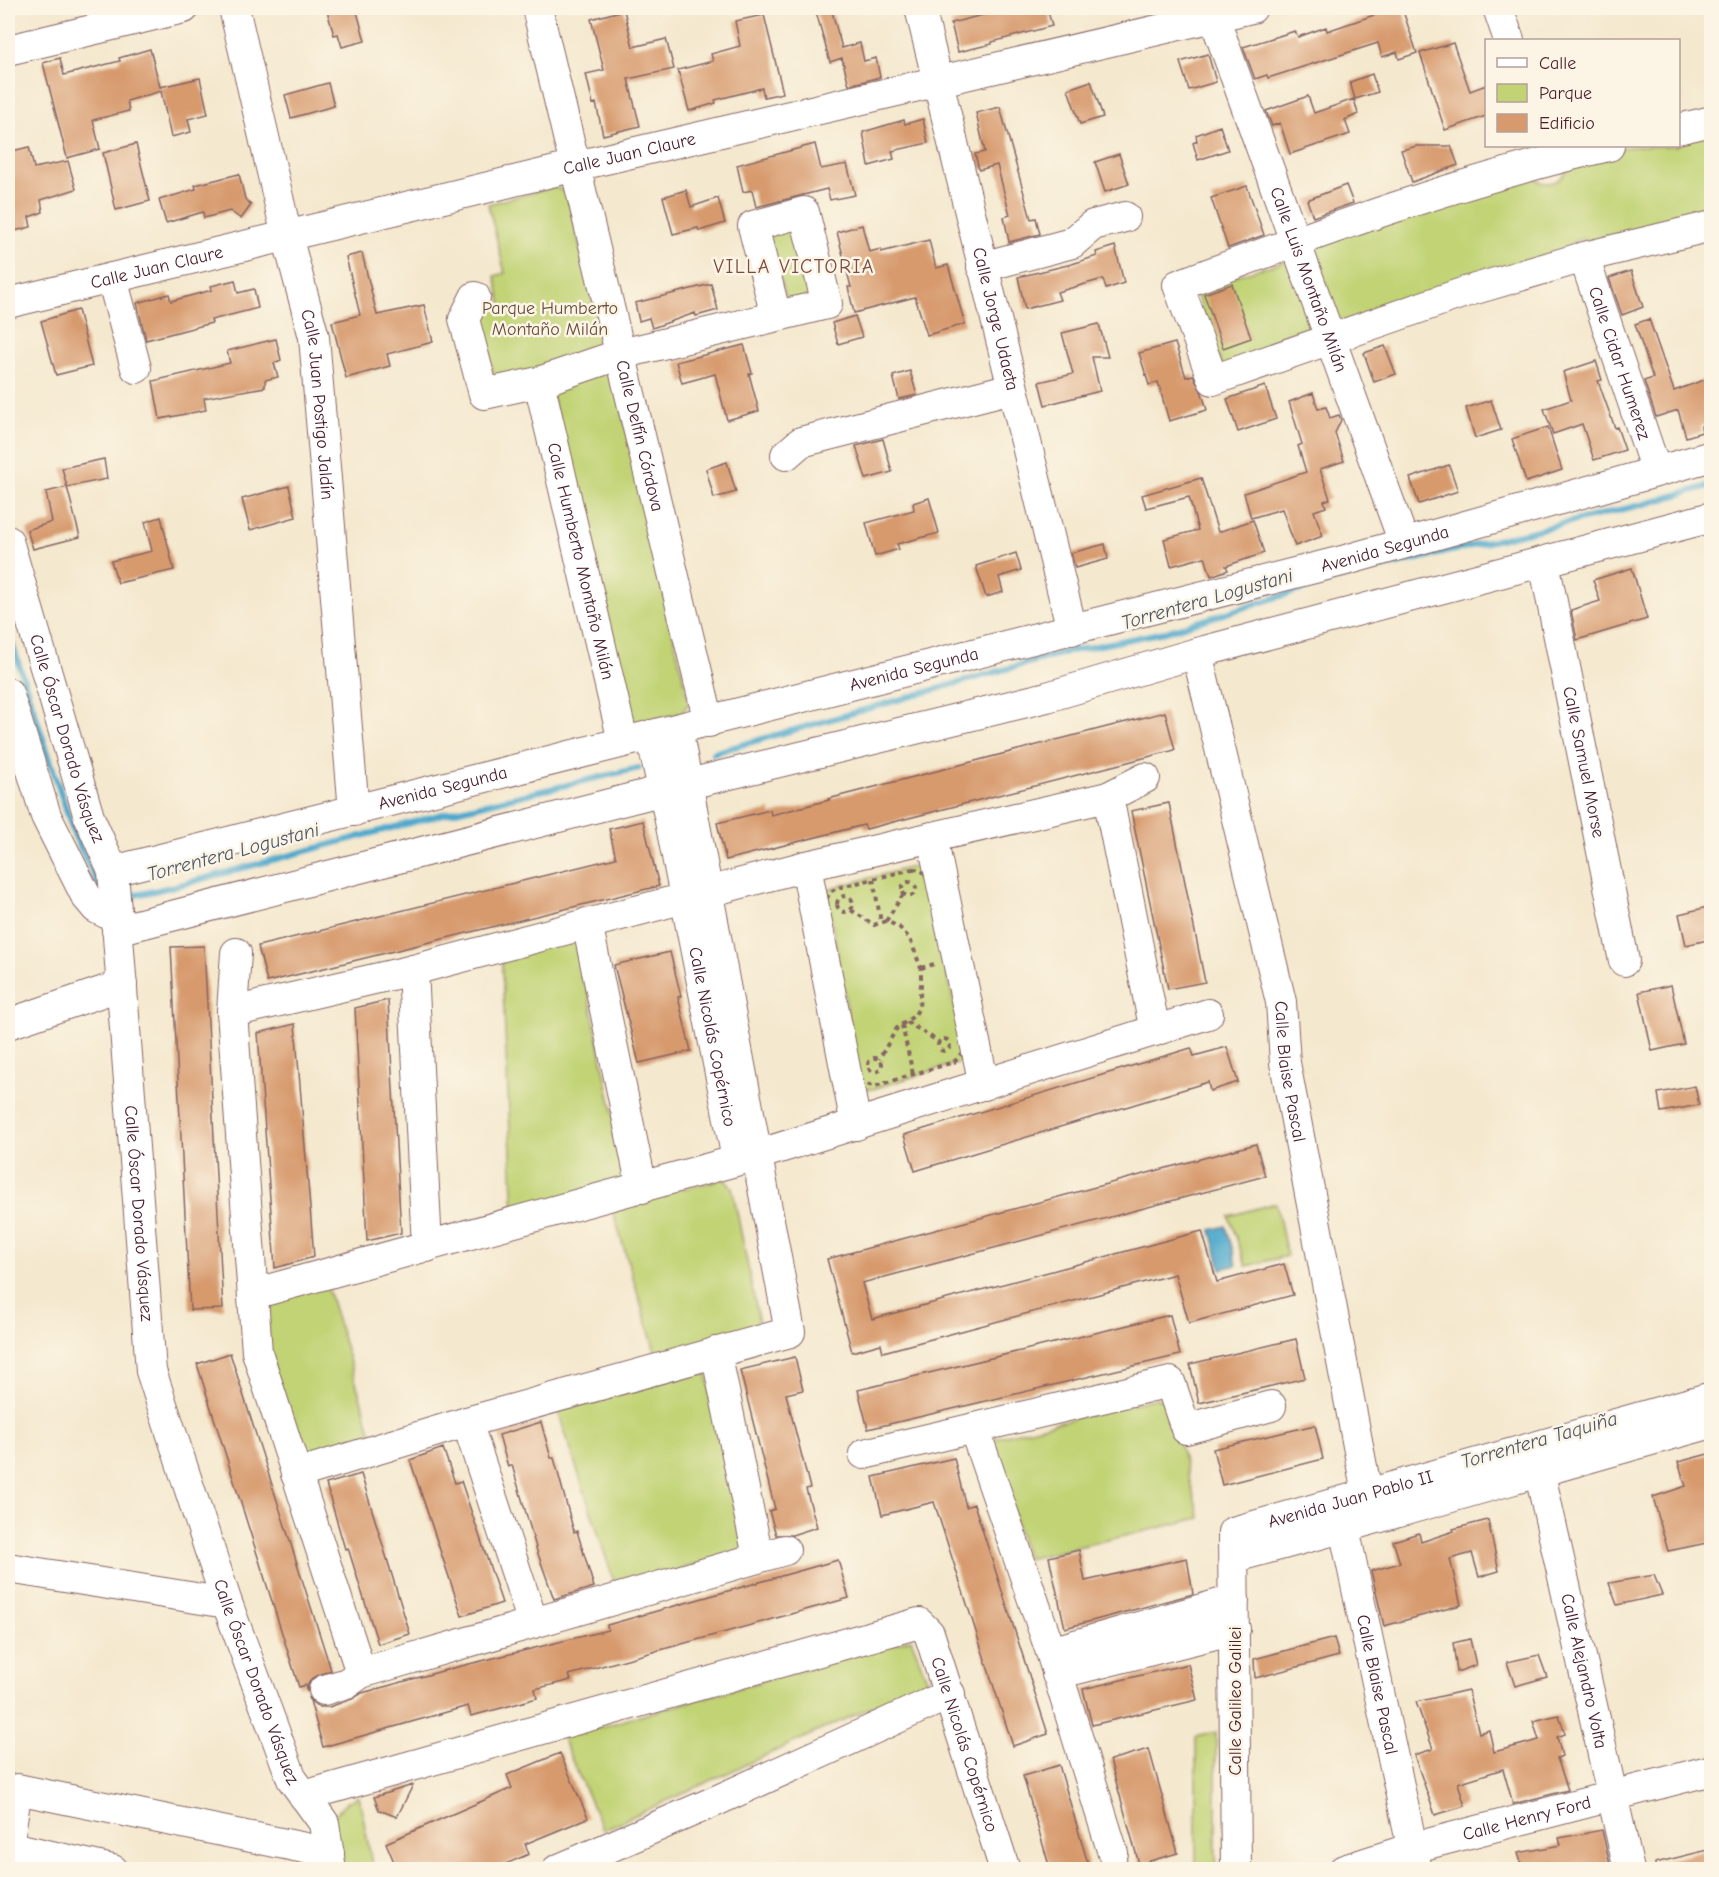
<svg xmlns="http://www.w3.org/2000/svg" width="1719" height="1877" font-family="'Comic Neue',sans-serif">
  <style>
    .green { fill: #c1d375; stroke: #867950; stroke-width: 1.5 }
    .water { fill: #4ea9cc; stroke: #4c647c; stroke-width: 1.5 }
    .lines { fill: none; stroke-linecap: round; stroke-linejoin: round }
    .stream { stroke: #4ea9cc; stroke-width: 6 }
    .building { fill: #d79a6d }
    .minor-casing { stroke: #866564; stroke-width: 32 }
    .path { stroke: #866564; stroke-width: 4; stroke-dasharray: 4.5 4.5; stroke-linecap: butt }
    .minor { stroke: #fff; stroke-width: 30 }
    .labels { text-anchor: middle; dominant-baseline: central; stroke-width: 5; stroke-linejoin: round; paint-order: stroke }
    .street-label { font-size: 18px; fill: #4a1f2b; stroke: #fcf5e5 }
    .park-label { font-size: 18px; fill: #684c3e; stroke: #fcf5e5 }
    .neighbourhood-label { font-size: 20px; letter-spacing: 1.5px; fill: #7b4a42; stroke: #fcf5e5 }
    .water-label { font-size: 20px; font-style: italic; fill: #4c566b; stroke: #fcf5e5 }
  </style>
  <rect width="100%" height="100%" fill="#fcf5e5"/>
  <filter id="ink" filterUnits="userSpaceOnUse"><feTurbulence type="fractalNoise" baseFrequency=".0167" numOctaves="2"/><feDisplacementMap in="SourceGraphic" scale="12" xChannelSelector="R" yChannelSelector="G"/><feConvolveMatrix kernelMatrix="1 2 1 2 8 2 1 2 1" color-interpolation-filters="sRGB"/></filter>
  <filter id="wash" filterUnits="userSpaceOnUse"><feTurbulence type="fractalNoise" baseFrequency=".008" numOctaves="4" result="noise"/><feDisplacementMap in="SourceGraphic" scale="24" xChannelSelector="R" yChannelSelector="G"/><feGaussianBlur stdDeviation="1.35" result="paint"/><feColorMatrix in="noise" values="0 0 0 0 0 0 0 0 0 0 0 0 0 0 0 0 0 1.4 0 .05"/><feComposite in="paint" operator="in"/></filter>
  <g filter="url(#wash)">
    <rect width="100%" height="100%" fill="#f4e8ce"/>
    <path class="green" d="M1711 125V222L1592 241C1581 236 1573 241 1565 249L1340 328 1312 245 1529 171C1534 177 1538 183 1547 183 1567 183 1566 163 1582 156 1587 153 1594 153 1600 152 1627 145 1651 146 1678 146L1679 133Z
      M555 187 567 193 604 347 498 384 474 320 479 313 502 306 495 276 505 273 488 204Z
      M793 223 819 290 789 306 766 232Z
      M1289 260 1316 332 1224 370 1194 288Z
      M612 367 689 703 682 713 630 724 550 386Z
      M916 866 923 867 966 1057 958 1063 873 1089H867L861 1085 826 892 831 888Z
      M577 939 625 1171 623 1179 514 1212 501 952Z
      M724 1179 732 1187 759 1322 752 1331 658 1361 611 1205Z
      M1276 1203 1287 1256 1246 1266 1229 1216Z
      M326 1283 373 1439 320 1454H308L296 1447 262 1325 270 1299Z
      M699 1371 707 1374 745 1550 616 1588 556 1405Z
      M1156 1398 1168 1403 1200 1518 1027 1559 990 1439Z
      M911 1639 928 1681 603 1830 562 1738Z
      M1216 1732V1869H1196V1737Z
      M359 1796 373 1869H342L332 1818 347 1802Z"/>
    <path class="water" d="M1226 1226 1237 1265 1221 1269 1211 1230Z"/>
    <g class="lines">
      <path class="stream" d="M8 631 74 834 99 887 105 888
        M713 753 1066 652 1165 632 1346 576 1645 504 1712 485
        M124 892 136 895 180 885 443 814 639 768"/>
    </g>
    <g id="blocks">
      <path class="building" d="M341 8H356L365 41 342 47 338 34 334 35 327 11Z
        M815 8H831L842 48 860 43 864 61 876 58 880 77 849 85 842 58 830 62Z
        M1010 8H1047L1052 26 992 42V44L958 52 951 23Z
        M1381 8H1402L1417 53 1399 59 1397 52 1382 57 1378 43 1268 78 1267 75 1255 79 1243 47 1295 31 1298 37 1326 27 1327 31 1383 12Z
        M624 10 633 47 666 39 674 69 628 79 640 126 603 135 596 103 593 104 586 74 604 70 591 19Z
        M764 15 783 93 764 97 762 88 715 100 716 103 689 111 678 70 713 61 711 54 740 46 735 21Z
        M1453 43 1470 91 1486 85V116L1445 130 1420 53Z
        M150 49 160 87 200 78 208 114 188 119 191 132 171 137 161 91 127 101 129 111 93 120 100 149 67 158 43 63 60 58 64 75 120 61 119 58Z
        M1208 54 1216 82 1189 90 1180 62Z
        M1372 74 1378 92 1355 99 1350 82Z
        M1091 81 1103 117 1080 124 1068 89Z
        M328 83 334 106 291 118 285 95Z
        M1308 96 1314 113 1354 99 1358 114 1345 120 1350 134 1290 154 1280 123 1272 126 1266 111Z
        M1000 107 1031 219 1036 218 1040 234 1009 242 1004 217 1010 215 997 165 979 170 975 154 985 152 976 113Z
        M923 119 928 143 892 151 894 159 869 166 863 132 904 120 905 124Z
        M1220 126 1228 150 1198 160 1193 143 1197 141 1196 135Z
        M136 144 150 201 116 210 103 153Z
        M815 144 821 169 847 164 855 195 830 200 827 189 756 207 752 190 743 192 737 165Z
        M1417 146H1451L1458 165 1412 182 1401 150Z
        M29 147 34 168 68 161 76 189 41 200 43 212 29 217 31 227 14 231 8 203V152Z
        M1119 154 1129 184 1105 192 1095 162Z
        M239 174 245 199 251 205 241 219 230 211 204 218 203 212 166 223 159 200 196 189 195 185Z
        M1346 185 1353 203 1313 217 1307 200Z
        M1247 186 1264 235 1228 248 1211 198Z
        M686 190 691 207 718 198 725 223 699 231 698 228 673 234 663 197Z
        M862 225 869 252 881 249V252L929 240 936 268 948 265 965 324 927 335 915 297 854 313 848 287H851L837 232Z
        M1115 246 1124 283 1106 289 1103 279 1057 292 1060 300 1025 309 1018 277 1072 264 1097 256 1096 252Z
        M362 253 377 315 424 305 433 342 387 354 390 366 346 378 332 322 360 315 346 257Z
        M1631 271 1643 307 1622 315 1609 278Z
        M235 280 238 293 254 289 258 308 211 320 212 323 146 340 137 303 169 294 171 301 212 290 211 286Z
        M711 284 718 310 696 316 695 313 652 328 649 318 639 321 635 303Z
        M1232 284 1251 338 1223 348 1204 294Z
        M78 310 92 366 56 375 41 321Z
        M855 316 862 337 838 344 832 323Z
        M1649 319 1674 391 1712 377V423L1701 426 1702 432 1686 437 1678 410 1656 417 1644 381 1653 378 1635 324Z
        M1099 324 1108 357H1092L1100 391 1045 405 1039 382 1073 374 1062 333Z
        M276 339 281 360 274 363 278 377 265 380V387L204 398 206 410 160 419 153 381 230 363 227 351Z
        M1175 343 1186 377 1193 375 1202 393 1207 410 1169 421 1158 382 1149 385 1139 353Z
        M744 345 752 373 749 374 759 411 727 420 715 374 682 383 676 362Z
        M1385 346 1396 374 1374 382 1364 353Z
        M1596 361 1602 380 1598 381 1615 428 1617 427 1625 450 1594 460 1582 424 1553 434 1544 409 1571 400 1563 372Z
        M910 371 917 395 899 399 893 376Z
        M1265 386 1276 419 1238 432 1227 399Z
        M1313 393 1318 409 1326 407 1330 418 1339 415 1341 420 1335 433 1344 461 1320 469 1330 499 1324 501 1326 507 1314 511 1323 536 1295 546 1282 509 1251 518 1244 493 1306 472 1298 446 1302 444 1289 402Z
        M1491 400 1501 430 1475 438 1466 408Z
        M1548 427 1562 470 1526 482 1512 439Z
        M883 439 892 472 866 479 856 446Z
        M104 459 107 479 67 487 62 468Z
        M727 462 736 492 714 498 706 469Z
        M1449 465 1458 491 1419 504 1410 478Z
        M1201 478 1218 532 1253 520 1264 553 1226 566 1228 570 1211 576 1205 557 1171 566 1164 539 1198 530 1189 497 1146 508 1142 495Z
        M289 486 296 517 250 530 242 499Z
        M67 487 80 537 33 549 27 530 52 522 46 492Z
        M929 498 939 533 897 544 899 549 875 556 866 523 914 510 913 503Z
        M161 517 174 570 118 583 111 561 152 551 145 522Z
        M1105 544 1108 559 1075 568 1071 553Z
        M1016 553 1021 570 999 577 1003 592 986 597 976 566Z
        M1632 568 1647 619 1577 640 1571 610 1600 601 1593 580Z
        M1165 712 1175 750 866 829 864 825 726 860 717 823 770 810 771 815 829 800 828 799Z
        M1169 803 1205 982 1168 989 1131 811Z
        M643 821 659 886 267 982 258 946 616 858 609 829Z
        M1712 906V939L1686 945 1679 914Z
        M204 946 223 1309 190 1310 171 947Z
        M670 952 681 996 678 997 691 1051 639 1063 614 965Z
        M1671 985 1684 1044 1652 1051 1639 992Z
        M388 1000 401 1233 367 1241 355 1008Z
        M295 1024 314 1257 275 1268 258 1033Z
        M1227 1047 1238 1082 1210 1091 1208 1082 915 1171 904 1135 1191 1048 1194 1056Z
        M1695 1086 1699 1105 1661 1112 1658 1093Z
        M1256 1144 1265 1176 862 1283 872 1319 1202 1231 1217 1282 1284 1264 1293 1295 1189 1323 1175 1274 883 1352 881 1344 852 1352 827 1259Z
        M1170 1315 1180 1355 868 1429 858 1390Z
        M1296 1339 1305 1378 1199 1403 1190 1364Z
        M230 1353 331 1670 312 1678 307 1686V1692L305 1685 299 1687 197 1364Z
        M795 1357 803 1390 786 1394 810 1488 806 1489 817 1527 792 1535H776L769 1511 775 1509 740 1370Z
        M541 1422 551 1458H554L574 1532 577 1531 594 1587 554 1599 537 1551 512 1465 508 1467 499 1435Z
        M1315 1425 1323 1459 1222 1485 1213 1449Z
        M443 1448 455 1483 461 1481 502 1603 462 1616 410 1460Z
        M1712 1453V1542L1668 1551 1653 1497 1686 1486 1678 1462Z
        M954 1458 966 1507 974 1504 1048 1734 1013 1746 934 1502 882 1515 873 1477Z
        M361 1474 410 1634 378 1644 348 1548 345 1549 326 1484Z
        M1488 1520 1499 1571 1479 1577 1472 1553 1450 1559 1461 1605 1384 1626 1371 1571 1400 1563 1393 1541 1419 1533 1421 1542 1454 1531 1453 1529Z
        M1079 1550 1085 1581 1187 1558 1193 1594 1065 1628 1049 1557Z
        M838 1560 849 1598 569 1675 571 1680 535 1689 537 1698 509 1706 471 1716 468 1706 323 1747 309 1697 313 1703 320 1707H329L352 1699 362 1693 453 1668 608 1630 607 1625Z
        M1654 1575 1662 1595 1617 1605 1609 1583Z
        M1334 1638 1339 1656 1255 1678 1254 1659Z
        M1470 1639 1476 1665 1457 1672 1453 1643Z
        M1539 1655 1547 1677 1515 1686 1507 1662Z
        M1188 1664 1197 1700 1092 1725 1083 1689Z
        M1468 1690 1479 1733 1489 1730 1494 1752 1539 1740 1533 1721 1559 1715 1565 1734 1557 1737 1562 1756 1557 1758 1568 1790 1513 1804 1503 1769 1458 1783 1465 1806 1435 1815 1414 1755 1433 1749 1416 1702Z
        M1149 1749 1178 1853 1139 1864 1110 1760Z
        M560 1753 588 1818 525 1844 529 1854 494 1869H397L386 1843 512 1788 507 1775Z
        M1059 1765 1089 1867 1080 1869H1050L1023 1776Z
        M413 1785 397 1817 379 1810 374 1797Z
        M1602 1830 1611 1869H1523L1518 1853 1561 1845 1559 1838Z
        M1712 1849V1869H1655V1863Z"/>
    </g>
  </g>
  <g filter="url(#ink)">
    <use href="#blocks" fill-opacity="0" stroke="#866564" stroke-width="1.5"/>
    <g class="lines">
      <defs>
        <g id="minor">
          <path id="s1" d="M234 8 287 236 314 337 354 811"/>
          <path id="s2" d="M537 8 709 722"/>
          <path id="s3" d="M920 8 1072 630"/>
          <path d="M1498 8 1509 40"/>
          <path id="s4" d="M1214 17 1404 543"/>
          <path d="M8 50 184 8"/>
          <path d="M1678 129 1712 121"/>
          <path d="M1609 146C1462 180 1320 232 1178 285L1213 380 1465 292 1584 257 1712 226"/>
          <path id="s5" d="M1584 257 1656 471"/>
          <path d="M982 267 1072 243 1093 225 1125 217"/>
          <path d="M112 278 136 368"/>
          <path d="M475 297 464 319 484 394 539 382 621 354 827 304 804 212 753 226 776 316"/>
          <path id="s6" d="M8 303 576 166 1252 8"/>
          <path id="s7" d="M539 382 623 741"/>
          <path d="M786 455 801 442 1012 388"/>
          <path id="s8" d="M8 541 89 817 113 871 151 1371 227 1603 292 1779 324 1823 331 1870"/>
          <path id="s9" d="M1544 562 1624 961"/>
          <path id="s10" d="M1197 653 1281 1002 1285 1063 1367 1493"/>
          <path d="M8 693 46 816 86 896 96 908 116 918"/>
          <path id="s11" d="M651 735 669 816 736 1154"/>
          <path d="M1108 797 1155 1031"/>
          <path d="M932 837 984 1085"/>
          <path d="M806 866 856 1125"/>
          <path id="s12" d="M113 871 1346 560 1712 456"/>
          <path d="M587 923 642 1188"/>
          <path d="M117 930 664 790 1047 697 1197 653 1712 517"/>
          <path d="M236 953 232 1012 257 1352 361 1673"/>
          <path d="M413 970 427 1247"/>
          <path d="M232 1012 413 970 806 866 1108 797 1145 778"/>
          <path d="M8 1024 122 985"/>
          <path d="M253 1294 757 1155 1208 1014"/>
          <path d="M716 1352 758 1557"/>
          <path d="M467 1422 533 1623"/>
          <path d="M974 1428 1051 1652 1113 1853"/>
          <path d="M864 1454 1170 1382 1186 1429 1271 1406"/>
          <path id="s13" d="M1539 1470 1629 1870"/>
          <path d="M296 1474 467 1422 790 1332 677 729"/>
          <path id="s14" d="M1343 1508 1344 1528 1417 1870"/>
          <path d="M1235 1557C1394 1515 1552 1467 1712 1423"/>
          <path d="M8 1568 227 1603"/>
          <path d="M1051 1652 1234 1600"/>
          <path d="M1057 1674 1235 1629"/>
          <path d="M324 1690 347 1683 361 1673 785 1550"/>
          <path id="s15" d="M304 1796 919 1623 929 1633 1005 1870"/>
          <path d="M8 1845 17 1789 329 1853"/>
          <path d="M8 1846 113 1870"/>
          <path d="M557 1870 718 1800 950 1694"/>
          <path id="s16" d="M1236 1870 1233 1532 1712 1397"/>
          <path id="s17" d="M1344 1870 1412 1848 1712 1770"/>
        </g>
      </defs>
      <use href="#minor" class="minor-casing"/>
      <path class="path" d="M913 869C923 869 928 875 931 884L965 1051 954 1062 875 1086C864 1085 858 1080 855 1070L826 900 830 892 837 888Z
        M873 879 881 922
        M902 889a7 7 0 1 1 14 0a7 7 0 1 1-14 0Z
        M837 904a8 8 0 1 1 16 0a8 8 0 1 1-16 0Z
        M851 910 874 925 886 921 899 927 910 939 921 968V984L919 1007 915 1015 897 1028 879 1059
        M886 921 904 893
        M921 968 934 964
        M907 1022 939 1042
        M902 1025 913 1074
        M938 1045a6 6 0 1 1 12 0a6 6 0 1 1-12 0Z
        M868 1065a7 7 0 1 1 14 0a7 7 0 1 1-14 0Z"/>
      <use href="#minor" class="minor"/>
    </g>
  </g>
  <g class="labels">
    <g class="street-label">
      <text stroke="none"><textPath href="#s6" startOffset="639">Calle Juan Claure</textPath></text>
      <text stroke="none"><textPath href="#s6" startOffset="153">Calle Juan Claure</textPath></text>
      <text stroke="none"><textPath href="#s4" startOffset="279">Calle Luis Montaño Milán</textPath></text>
      <text stroke="none"><textPath href="#s3" startOffset="320">Calle Jorge Udaeta</textPath></text>
      <text stroke="none"><textPath href="#s5" startOffset="112">Calle Cidar Humerez</textPath></text>
      <text stroke="none"><textPath href="#s1" startOffset="406">Calle Juan Postigo Jaldín</textPath></text>
      <text stroke="none"><textPath href="#s2" startOffset="440">Calle Delfín Córdova</textPath></text>
      <text stroke="none"><textPath href="#s12" startOffset="1312">Avenida Segunda</textPath></text>
      <text stroke="none"><textPath href="#s7" startOffset="184">Calle Humberto Montaño Milán</textPath></text>
      <text stroke="none"><textPath href="#s12" startOffset="826">Avenida Segunda</textPath></text>
      <text stroke="none"><textPath href="#s8" startOffset="206">Calle Óscar Dorado Vásquez</textPath></text>
      <text stroke="none"><textPath href="#s9" startOffset="204">Calle Samuel Morse</textPath></text>
      <text stroke="none"><textPath href="#s12" startOffset="340">Avenida Segunda</textPath></text>
      <text stroke="none"><textPath href="#s11" startOffset="308">Calle Nicolás Copérnico</textPath></text>
      <text stroke="none"><textPath href="#s10" startOffset="429">Calle Blaise Pascal</textPath></text>
      <text stroke="none"><textPath href="#s8" startOffset="690">Calle Óscar Dorado Vásquez</textPath></text>
      <text stroke="none"><textPath href="#s16" startOffset="460">Avenida Juan Pablo II</textPath></text>
      <text stroke="none"><textPath href="#s13" startOffset="206">Calle Alejandro Volta</textPath></text>
      <text stroke="none"><textPath href="#s8" startOffset="1176">Calle Óscar Dorado Vásquez</textPath></text>
      <text stroke="none"><textPath href="#s14" startOffset="180">Calle Blaise Pascal</textPath></text>
      <text transform="translate(1235 1701) rotate(-90)">Calle Galileo Galilei</text>
      <text stroke="none"><textPath href="#s15" startOffset="770">Calle Nicolás Copérnico</textPath></text>
      <text stroke="none"><textPath href="#s17" startOffset="190">Calle Henry Ford</textPath></text>
    </g>
    <g class="park-label">
      <text x="550" y="308">Parque Humberto<tspan x="550" dy="21">Montaño Milán</tspan></text>
    </g>
    <g class="neighbourhood-label">
      <text x="794" y="266">VILLA VICTORIA</text>
    </g>
    <g class="water-label">
      <text transform="translate(1207 599) rotate(-16)">Torrentera Logustani</text>
      <text transform="translate(233 852) rotate(-15)">Torrentera Logustani</text>
      <text transform="translate(1539 1440) rotate(-16)">Torrentera Taquiña</text>
    </g>
  </g>
  <rect width="1719" height="1877" fill="none" stroke="#fcf5e5" stroke-width="30"/>
  <rect x="1485" y="39" width="195" height="108" fill="#fcf5e5" stroke="#b59f9b" stroke-width="1.5"/>
  <rect x="1497" y="58" width="30" height="9" fill="#ffffff" stroke="#b59f9b" stroke-width="1.5"/>
  <text x="1539" y="69" font-size="18" fill="#4a1f2b">Calle</text>
  <rect x="1497" y="84" width="30" height="18" fill="#c1d375" stroke="#b59f9b" stroke-width="1.5"/>
  <text x="1539" y="99" font-size="18" fill="#4a1f2b">Parque</text>
  <rect x="1497" y="114" width="30" height="18" fill="#d79a6d" stroke="#b59f9b" stroke-width="1.5"/>
  <text x="1539" y="129" font-size="18" fill="#4a1f2b">Edificio</text>
</svg>
